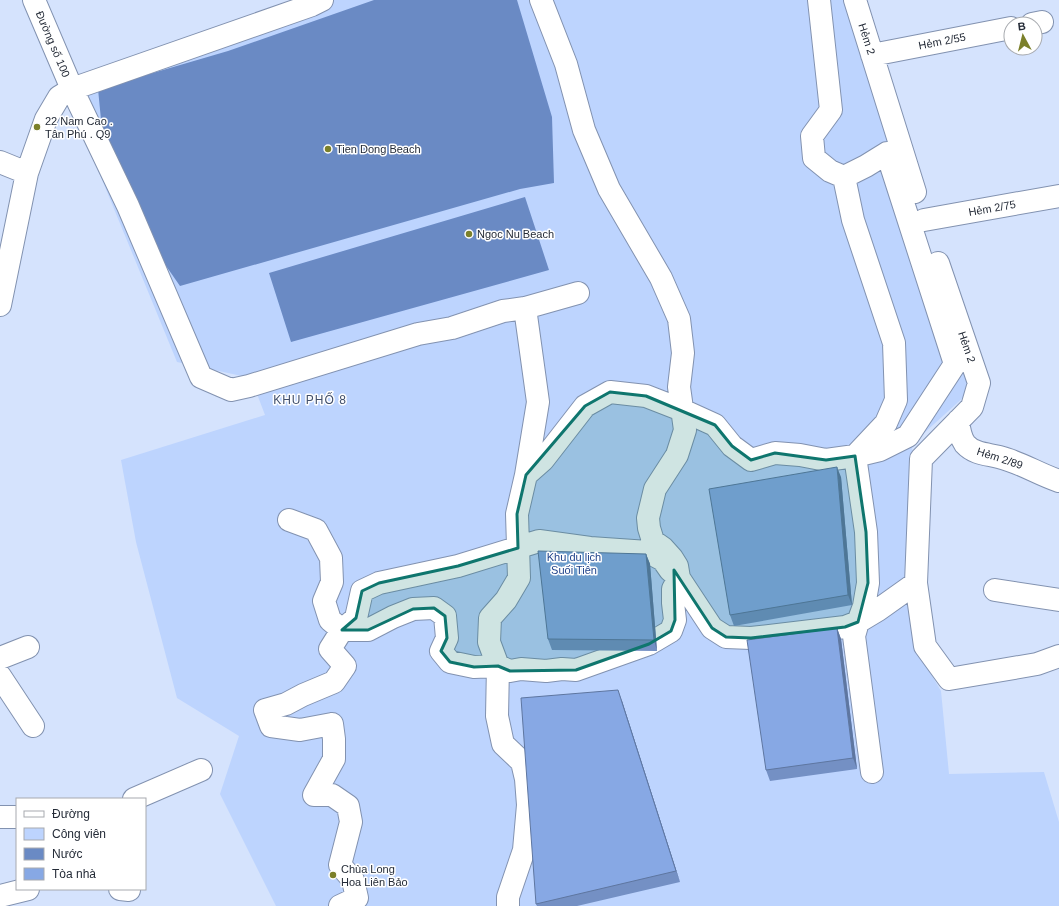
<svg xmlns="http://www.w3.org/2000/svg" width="1059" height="906" font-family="Helvetica,sans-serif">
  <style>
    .green { fill: #bdd4fe }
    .water { fill: #6a8ac4 }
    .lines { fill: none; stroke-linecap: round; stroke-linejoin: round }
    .minor-casing { stroke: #8292b0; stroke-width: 24 }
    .minor { stroke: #fff; stroke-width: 22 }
    .wall { fill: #7490c4 }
    .shaded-wall { fill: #5e76a0 }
    .building { fill: #87a8e4; stroke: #5e76a0 }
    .marked { fill: #0f766e; fill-opacity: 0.2; stroke: #0f766e; stroke-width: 3; stroke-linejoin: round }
    .poi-dot { fill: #7b802a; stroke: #fff; stroke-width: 1.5 }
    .labels { text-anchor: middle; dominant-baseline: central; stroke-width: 3; stroke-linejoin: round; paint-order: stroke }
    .street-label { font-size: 11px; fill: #242b37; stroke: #fff }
    .poi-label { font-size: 11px; fill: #242b37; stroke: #fff; text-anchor: start }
    .park-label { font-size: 11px; fill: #21448b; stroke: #fff }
    .neighbourhood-label { font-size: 12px; letter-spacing: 1px; fill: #414f6a; stroke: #fff }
  </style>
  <rect width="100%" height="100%" fill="#d5e3fd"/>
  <path class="green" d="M323 0H844L976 386 912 444 918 569V652L941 691 949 774 1044 772 1059 822V906H276L220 794 239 736 177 698 136 542 121 460 265 415 251 378 177 362 75 114 90 73Z"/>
  <path class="water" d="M374 0H517L552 117 554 183 520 189 180 286 107 181 98 89 228 51Z
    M525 197 549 270 291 342 269 273Z"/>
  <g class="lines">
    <defs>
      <path id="minor" d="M34 0 72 89 128 206 201 377 231 390 249 386 418 334 452 328 503 311 525 308 578 293
        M855 0 915 192
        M1032 24 1042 22
        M872 55 1011 28
        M0 162 27 173
        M924 220 1059 196
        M938 263 979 383 972 407 921 459 916 583 925 646 949 679 1037 664 1059 656
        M0 305 27 173 46 119 59 97 72 89 312 5 322 0
        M525 308 538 402 526 475
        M958 421C959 429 960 437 965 444 974 454 987 454 999 457 1020 462 1038 474 1059 481
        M289 520 316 530 331 558 332 582 324 601 330 620 342 630H368L393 617 413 609 434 608 445 616 447 638 441 651 450 662 474 667 498 666 510 671 521 669 546 671 562 669 576 670 649 644 671 631 675 620 673 603V589L679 578 677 566 672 558 663 548 653 541 649 528 648 518 655 489 677 455 685 430 679 387 683 353 679 319 661 278 609 189 584 130 566 64 541 0
        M995 590 1059 600
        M0 658 28 647
        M0 676 33 726
        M872 772 854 636 858 622 878 610 916 583
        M134 799 201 770
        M0 817H17
        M120 889 129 890
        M0 896 28 889
        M340 906 357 898 353 880 340 865 351 822 348 806 332 795H314L334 759V739L332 724 300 730 271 726 265 710 286 704 303 695 334 682 345 666 330 649 342 630 356 618 362 591 379 583 458 566 539 541 590 548 648 552 663 560 670 570 679 578 712 628 726 637 751 638 845 627 858 622 864 606 868 583 866 532 855 456 880 450 908 436 955 364 887 153 866 166 844 177 830 171 814 158 812 136 831 110 819 0
        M508 906V897L524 850 528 805 526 779 522 762 503 744 497 716 498 666 489 642 490 618 506 600 519 578 517 514 526 475 543 460 585 406 610 392 646 396 682 410 715 425 732 446 751 460 775 453 800 455 826 460 855 456 886 423 896 400 894 343 853 220 844 177"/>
    </defs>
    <use href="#minor" class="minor-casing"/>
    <use href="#minor" class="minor"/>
  </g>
  <path class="wall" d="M841 477 852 605 734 626 730 615Z
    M646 554 650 564 657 651 552 650 548 639Z
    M837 628 841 639 857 769 770 781 766 770Z
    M622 701 680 882 577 906H537L536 904Z"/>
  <path class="shaded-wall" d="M837 467 841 477 852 605 848 595Z
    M646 554 650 564 657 651 654 640Z
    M837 628 841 639 857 769 853 758Z
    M618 690 622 701 680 882 676 871Z"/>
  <path class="building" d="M837 467 848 595 730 615 709 489Z
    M538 551 646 554 654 640 548 639Z
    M837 628 853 758 766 770 747 640Z
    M618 690 676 871 536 904 521 698Z"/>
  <path class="marked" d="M610 392 646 396 715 425 732 446 751 460 775 453 826 460 855 456 866 532 868 583 858 622 845 627 751 638 726 637 712 628 674 570 675 620 671 631 649 644 576 670 510 671 498 666 474 667 450 662 441 651 447 638 445 616 434 608 413 609 368 630H342L356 618 362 591 379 583 458 566 518 548 517 514 526 475 585 406Z"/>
  <g class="poi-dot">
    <circle cx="37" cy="127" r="4"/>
    <circle cx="328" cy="149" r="4"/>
    <circle cx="469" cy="234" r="4"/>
    <circle cx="333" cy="875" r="4"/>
  </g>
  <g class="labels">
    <g class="street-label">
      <text transform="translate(867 39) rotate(72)">Hẻm 2</text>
      <text transform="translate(942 41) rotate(-11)">Hẻm 2/55</text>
      <text transform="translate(53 44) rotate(67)">Đường số 100</text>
      <text transform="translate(992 208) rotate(-10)">Hẻm 2/75</text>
      <text transform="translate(967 347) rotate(71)">Hẻm 2</text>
      <text transform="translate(1000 458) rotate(18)">Hẻm 2/89</text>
    </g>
    <g class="poi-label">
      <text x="45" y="121">22 Nam Cao .<tspan x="45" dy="13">Tân Phú . Q9</tspan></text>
      <text x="336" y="149">Tien Dong Beach</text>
      <text x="477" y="234">Ngoc Nu Beach</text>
      <text x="341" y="869">Chùa Long<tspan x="341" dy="13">Hoa Liên Bảo</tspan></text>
    </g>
    <g class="park-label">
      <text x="574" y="557">Khu du lịch<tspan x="574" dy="13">Suối Tiên</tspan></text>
    </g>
    <g class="neighbourhood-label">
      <text x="310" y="400">KHU PHỐ 8</text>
    </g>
  </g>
  <rect x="16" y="798" width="130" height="92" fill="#ffffff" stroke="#a7aaaf"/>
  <rect x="24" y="811" width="20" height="6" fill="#ffffff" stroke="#a7aaaf"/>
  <text x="52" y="818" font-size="12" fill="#242b37">Đường</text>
  <rect x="24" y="828" width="20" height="12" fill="#bdd4fe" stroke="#a7aaaf"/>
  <text x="52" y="838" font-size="12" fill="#242b37">Công viên</text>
  <rect x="24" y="848" width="20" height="12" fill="#6a8ac4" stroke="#a7aaaf"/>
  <text x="52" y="858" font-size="12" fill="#242b37">Nước</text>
  <rect x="24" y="868" width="20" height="12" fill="#87a8e4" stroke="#a7aaaf"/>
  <text x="52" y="878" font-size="12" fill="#242b37">Tòa nhà</text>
  <g transform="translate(1023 36) rotate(353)"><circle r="19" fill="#ffffff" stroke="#a7aaaf"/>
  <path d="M0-3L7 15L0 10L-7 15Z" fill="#7b802a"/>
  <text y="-6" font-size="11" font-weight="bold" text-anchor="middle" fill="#242b37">B</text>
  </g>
</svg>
